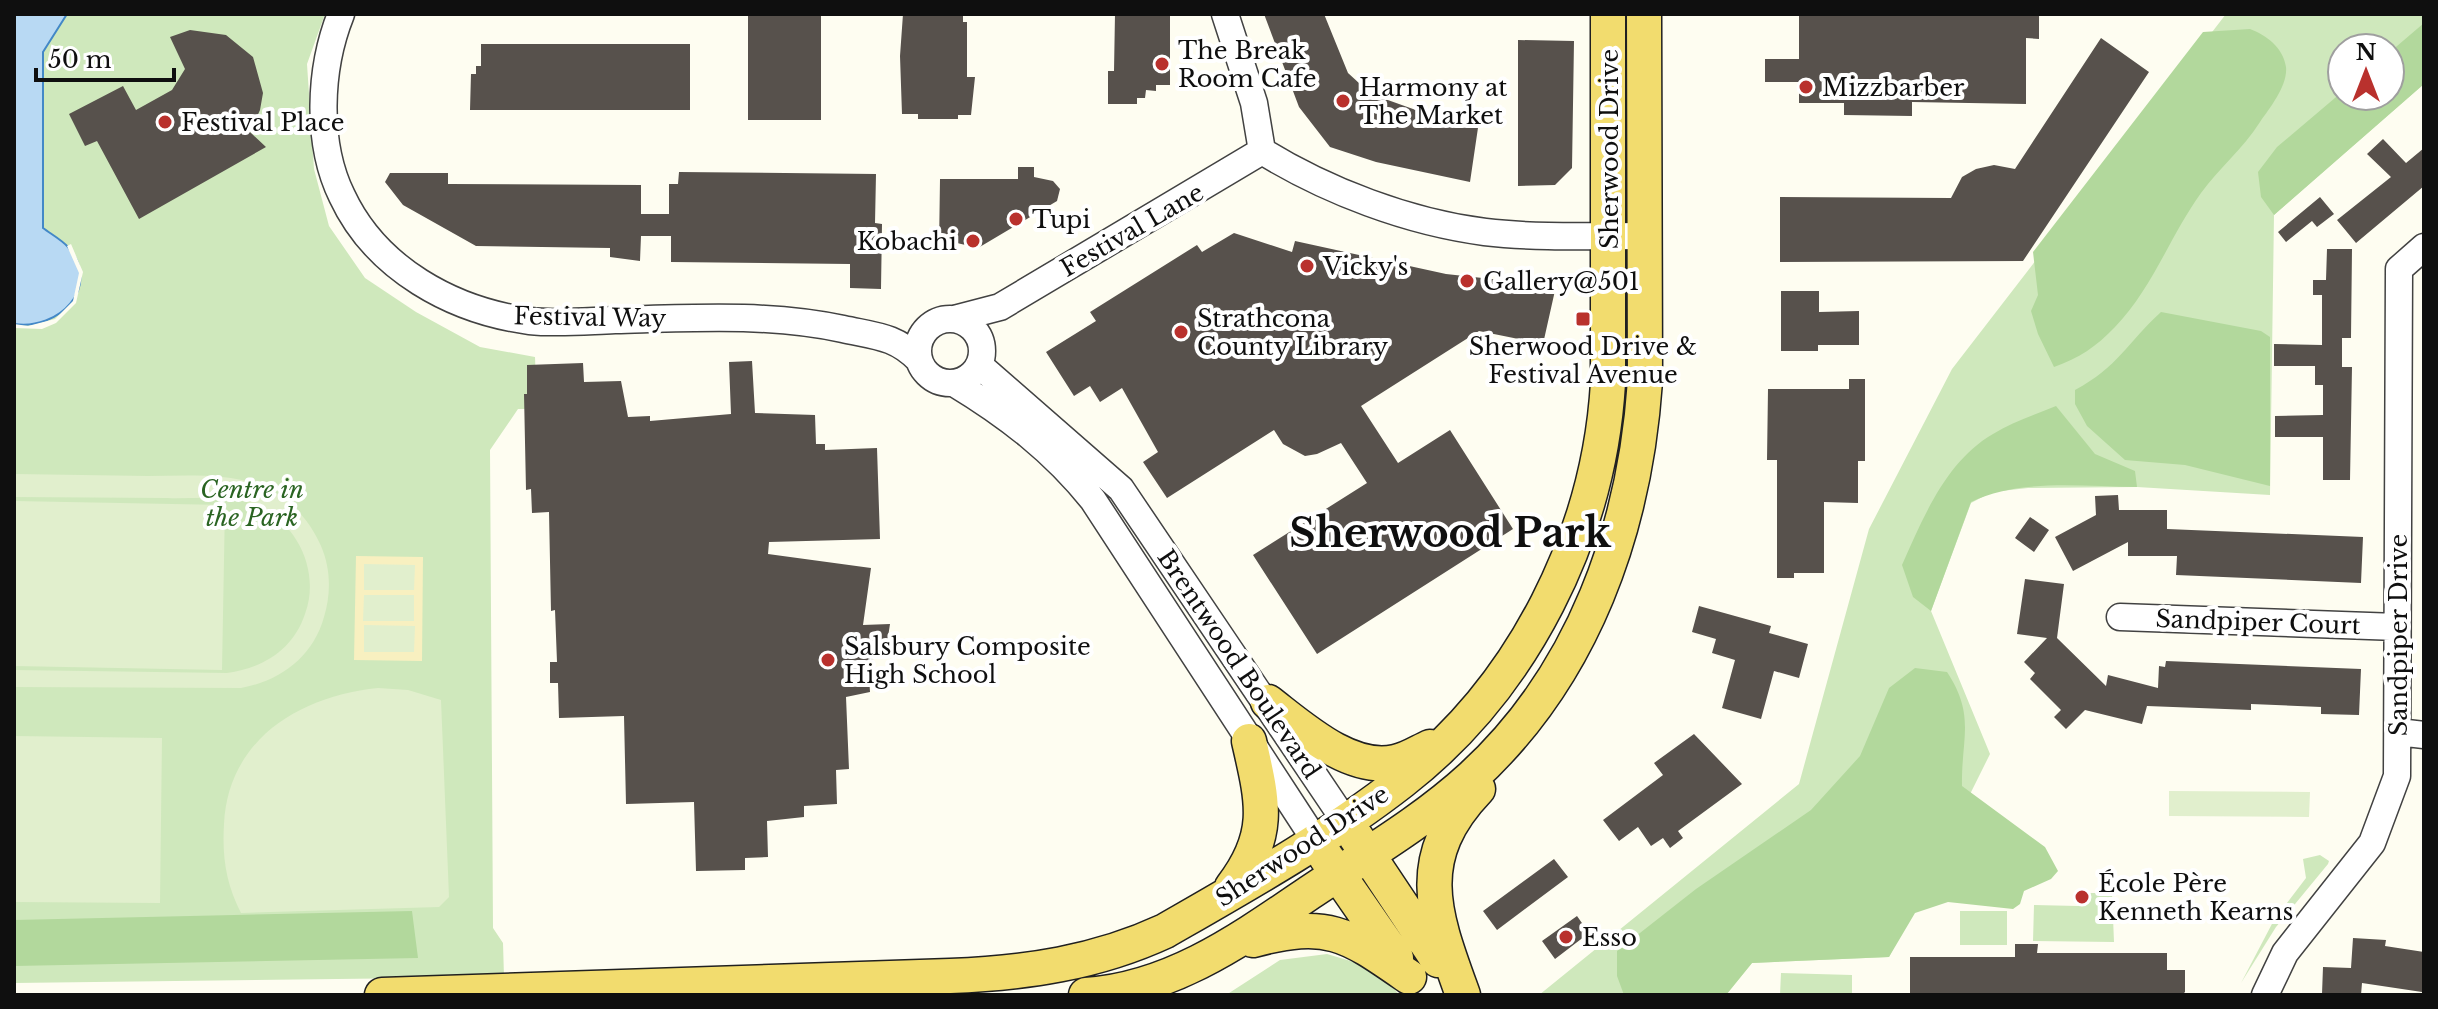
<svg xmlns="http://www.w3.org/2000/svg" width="2438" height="1009" font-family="'Libre Baskerville',serif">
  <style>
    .green { fill: #cfe8bc; fill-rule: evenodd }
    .forest { fill: #b2d89c }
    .sand { fill: #f8f0c0 }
    .pitch { fill: #e1efcd }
    .water { fill: #b8d9f3; stroke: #4388c7; stroke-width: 2 }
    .pier { fill: #fefdf1 }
    .building { fill: #57514c }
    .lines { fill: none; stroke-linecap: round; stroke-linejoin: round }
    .minor-casing { stroke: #424242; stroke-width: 29 }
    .major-casing { stroke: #202020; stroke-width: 37 }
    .minor { stroke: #fff; stroke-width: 26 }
    .major { stroke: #f2dc6e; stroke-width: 34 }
    .poi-dot { fill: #b9312d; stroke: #fff; stroke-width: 3 }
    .labels { text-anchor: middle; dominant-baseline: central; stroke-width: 8; stroke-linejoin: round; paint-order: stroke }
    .poi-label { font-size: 24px; fill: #0f0f0f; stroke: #fff; text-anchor: start }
    .street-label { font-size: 24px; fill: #0f0f0f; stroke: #fff }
    .park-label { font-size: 24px; font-style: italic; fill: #2a6422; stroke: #fff }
    .town-label { font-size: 40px; font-weight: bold; fill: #0f0f0f; stroke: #fff }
  </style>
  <rect width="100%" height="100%" fill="#fefdf1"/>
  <path class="green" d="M14 14H325L307 64 314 169 329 226 365 278 416 312 480 347 535 357 537 409H518L490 450 493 928 503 943 504 977 14 983Z
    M2226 14H2424V84L2274 215 2270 495 2137 487 2028 488 1992 492 1971 503 1931 611 1990 754 1889 957 1752 963 1726 995H1539L1799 784 1869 529 1952 369ZM2342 48H2390V96H2342Z
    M2320 855 2329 861 2328 864 2276 927 2241 983 2274 920 2306 878 2303 859Z
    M2079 893H2112L2114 942 2033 941 2034 905 2078 906Z
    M1960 911H2007V945H1960Z
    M1327 954 1381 970 1399 995H1226L1280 960Z
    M1781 973 1852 975V995H1780Z"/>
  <path class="forest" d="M2424 23V84L2274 215 2261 197 2258 172 2277 147 2342 92V96H2390V52Z
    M2250 29C2266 35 2283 47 2286 67 2288 85 2270 108 2260 122 2243 149 2219 168 2201 193 2170 236 2152 289 2115 327 2096 347 2079 358 2054 367L2038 334 2031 311 2038 295 2033 252 2203 32Z
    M2161 312 2261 331 2270 337V486L2185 465 2125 460 2087 426 2075 404V390C2118 367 2127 343 2161 312Z
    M2056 406 2095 454 2135 471 2137 487C2084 487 2019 478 1971 502L1931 611 1913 597 1902 565C1923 518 1946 461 1993 434 2012 422 2035 415 2056 406Z
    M1915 668 1947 672C1976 716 1961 738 1962 786L2045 847 2058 871 2051 879 2024 891 2020 904 2013 909 1948 902 1915 913 1889 957 1752 963 1726 995H1624L1617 976V951L1696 889 1811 810 1860 756 1889 688Z
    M412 911 418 958 14 966V920Z"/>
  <path class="sand" d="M356 556 423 557 422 661 354 660Z"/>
  <path class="pitch" d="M14 474C59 475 104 475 148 476 188 476 232 472 269 489 292 500 311 523 321 546 331 569 331 594 324 617 313 657 280 681 241 688L14 687V670L227 673C263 668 293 650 305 614 322 568 293 515 247 502 222 495 193 499 167 498 116 498 65 497 14 497Z
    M14 501 225 505 222 670 14 666Z
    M364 564 415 565 414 590H364Z
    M364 595H414V621H363Z
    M364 625 415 626 414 652H364Z
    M378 688 408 690 441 700 449 897 439 907 241 913C226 884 222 857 224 824 228 739 300 696 378 688Z
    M14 736 162 738 160 903 14 902Z
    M2169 791 2310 792 2309 817 2169 816Z"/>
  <path class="water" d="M14 14H67L43 52V228C51 234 62 240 68 247 103 287 58 331 14 324Z"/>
  <path class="pier" d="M71 244 83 272 76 303 56 323 42 329 14 328V324L28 326 55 319 73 301 79 273 67 246Z"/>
  <path class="building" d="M748 14H821V120H748Z
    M903 14H963V22H967V77H975L971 115H958V119H918V114H902L900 56Z
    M1115 14H1170V85H1156V91L1146 90 1145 98H1137V104H1108V71H1114Z
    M1264 14H1324L1348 73 1371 94 1441 119 1479 121 1470 182 1376 162 1330 147 1299 107Z
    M1799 14H2039V39L2026 38V104L1912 102V116L1844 115V103H1799V82H1765V59H1799Z
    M190 30 226 35 253 57 263 93 260 110 250 132 266 147 139 219 97 141 85 146 69 114 123 86 136 110 172 90 185 69 170 37Z
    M2101 38 2149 72 2023 261 1780 262V197L1951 198 1962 177 1976 169 1994 165 2015 169Z
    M1518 40 1574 41 1572 168 1555 185 1518 186Z
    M481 44H690V110H470L471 74H476V66H481Z
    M2383 139 2406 163 2424 148V186L2356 243 2337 220 2391 177 2367 154Z
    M1018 167H1034V177L1053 181 1060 189 1057 201 978 248 957 243 939 248 940 179H1018Z
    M679 172 876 174 875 223 882 224 881 289 850 288V264L671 262V236H641L640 261 610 257V248L476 246 403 205 385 182 390 173H448V184L641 185V214H669V184H678Z
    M2320 197 2334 214 2317 227 2312 221 2286 242 2278 232Z
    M1234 233 1292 252 1295 241 1446 274 1556 286 1543 344 1479 331 1361 406 1398 463 1450 430 1513 529 1317 654 1253 555 1367 483 1341 443 1317 454 1305 456 1283 444 1274 430 1167 498 1143 462 1158 452 1122 388 1100 402 1090 386 1074 396 1046 352 1096 321 1090 312 1197 245 1202 252Z
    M2327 249H2352L2351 338H2342V367H2352L2350 480H2323V437H2275V416L2323 415V385H2315V366H2274V344L2322 345V295H2313V280H2326Z
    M1781 291H1819V312L1859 311V345H1818V351H1781Z
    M752 361 755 413 815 415 816 444H825V450L877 448 880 539 769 542 768 554 871 568 863 625 890 624 885 657 868 660 870 692 846 697 849 769 836 770 837 804 804 806V817L767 821 768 857 745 858V870L696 871 694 802 626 804 624 716 559 718 558 683H550V662H557L555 610 551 611 549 512 532 513 531 489 526 490 524 394H527V365L583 363 584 382 621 381 628 417 650 416V421L731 414 729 362Z
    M1849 379H1865V461H1858V503L1824 502V573H1794V578H1777V460H1767L1768 389H1849Z
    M2118 495 2119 510H2167V529L2363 537 2361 583 2176 575 2177 556H2128V542L2073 571 2055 537 2096 515 2095 496Z
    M2030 517 2049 530 2034 552 2015 538Z
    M2025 579 2064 584 2057 638 2106 686 2108 675 2158 688 2159 666 2165 667 2166 661 2361 669 2359 715 2321 714V707L2251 704V710L2147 706 2142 724 2085 710 2066 729 2054 717 2061 710 2030 679 2035 673 2024 662 2047 638 2017 634Z
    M1699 606 1771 626 1769 633 1808 644 1799 678 1774 671 1761 719 1722 708 1735 660 1712 653 1716 639 1692 632Z
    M1694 734 1742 784 1678 831 1683 838 1670 848 1663 838 1651 846 1638 827 1619 841 1603 820 1663 775 1654 763Z
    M1554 859 1568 877 1497 930 1483 911Z
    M1577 916 1589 933 1555 959 1542 941Z
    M2353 938 2386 940 2385 946 2424 952 2422 992 2362 983 2361 995 2322 994 2323 967 2351 968Z
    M2015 944H2038L2037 953H2167V970H2185V992L2182 995H1910V957H2015Z"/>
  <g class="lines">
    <defs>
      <path id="minor" d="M341 14C319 69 316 143 342 196 376 269 453 311 530 321 557 324 587 321 615 320 691 318 768 313 843 329 875 336 896 336 919 360
        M1225 14 1254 103 1262 151C1327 191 1408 222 1485 232 1536 238 1592 236 1644 236
        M918 351a32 32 0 1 1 64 0a32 32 0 1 1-64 0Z
        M954 319 1000 307 1262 151
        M979 365 1121 489 1345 821
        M954 383C1007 415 1054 451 1093 500L1315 840
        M2120 617 2397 627
        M2398 732 2424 735
        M2265 995 2285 953 2372 843 2397 776 2399 269 2424 247"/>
      <path id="major" d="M1268 702C1302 728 1350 772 1395 762 1407 760 1419 752 1430 747
        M1356 837 1438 960
        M1326 857 1396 958
        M1232 887C1272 835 1263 802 1249 741
        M1253 940C1329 920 1347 934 1409 977
        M382 995 950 976C1026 973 1096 963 1165 931 1245 885 1329 838 1402 781 1524 686 1599 535 1608 383V14
        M1086 995C1172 989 1240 940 1309 893 1364 856 1423 822 1472 777 1584 674 1635 529 1645 381L1644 14
        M1463 995C1434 915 1411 859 1478 789"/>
    </defs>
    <use href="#minor" class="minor-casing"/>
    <use href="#major" class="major-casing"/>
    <use href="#minor" class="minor"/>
    <use href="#major" class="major"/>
  </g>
  <g class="poi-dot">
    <circle cx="1162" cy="64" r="8"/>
    <circle cx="1806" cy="87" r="8"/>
    <circle cx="1343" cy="101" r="8"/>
    <circle cx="165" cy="122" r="8"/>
    <circle cx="1016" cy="219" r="8"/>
    <circle cx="973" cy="241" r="8"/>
    <circle cx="1307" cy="266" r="8"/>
    <circle cx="1467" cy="281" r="8"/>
    <rect x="1575" y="311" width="16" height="16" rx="4"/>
    <circle cx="1181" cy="332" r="8"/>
    <circle cx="828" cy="660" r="8"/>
    <circle cx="2082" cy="897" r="8"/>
    <circle cx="1566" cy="937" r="8"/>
  </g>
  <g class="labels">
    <g class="poi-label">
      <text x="1178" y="50">The Break<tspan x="1178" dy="28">Room Cafe</tspan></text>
      <text x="1359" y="87">Harmony at<tspan x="1359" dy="28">The Market</tspan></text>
      <text x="1822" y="87">Mizzbarber</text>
      <text x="181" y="122">Festival Place</text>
      <text x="1032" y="219">Tupi</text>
      <text x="957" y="241" text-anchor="end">Kobachi</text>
      <text x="1323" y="266">Vicky's</text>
      <text x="1483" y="281">Gallery@501</text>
      <text x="1197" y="318">Strathcona<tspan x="1197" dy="28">County Library</tspan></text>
      <text x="1583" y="346" text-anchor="middle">Sherwood Drive &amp;<tspan x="1583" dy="28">Festival Avenue</tspan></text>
      <text x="844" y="646">Salsbury Composite<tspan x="844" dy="28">High School</tspan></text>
      <text x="2098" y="883">École Père<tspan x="2098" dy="28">Kenneth Kearns</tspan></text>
      <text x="1582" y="937">Esso</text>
    </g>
    <g class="street-label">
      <text transform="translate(1609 149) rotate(-90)">Sherwood Drive</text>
      <text transform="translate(1132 230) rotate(-30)">Festival Lane</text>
      <text transform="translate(590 317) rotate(1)">Festival Way</text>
      <text transform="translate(2258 622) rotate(2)">Sandpiper Court</text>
      <text transform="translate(2398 635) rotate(-90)">Sandpiper Drive</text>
      <text transform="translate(1239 664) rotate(56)">Brentwood Boulevard</text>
      <text transform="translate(1302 846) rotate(-33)">Sherwood Drive</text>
    </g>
    <g class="park-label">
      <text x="252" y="489">Centre in<tspan x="252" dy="28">the Park</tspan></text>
    </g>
    <g class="town-label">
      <text x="1450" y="533">Sherwood Park</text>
    </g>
  </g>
  <rect width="2438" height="1009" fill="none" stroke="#0f0f0f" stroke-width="32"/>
  <g transform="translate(2366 72)"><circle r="38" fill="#ffffff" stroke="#9f9f9f" stroke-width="2"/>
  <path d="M0-6L14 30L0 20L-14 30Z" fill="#b9312d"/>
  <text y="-12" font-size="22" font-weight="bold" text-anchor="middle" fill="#0f0f0f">N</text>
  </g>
  <path d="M36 68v12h138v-12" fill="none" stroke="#0f0f0f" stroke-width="4"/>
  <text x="48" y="68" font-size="24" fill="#0f0f0f" stroke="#ffffff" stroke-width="6" paint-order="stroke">50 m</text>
</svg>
